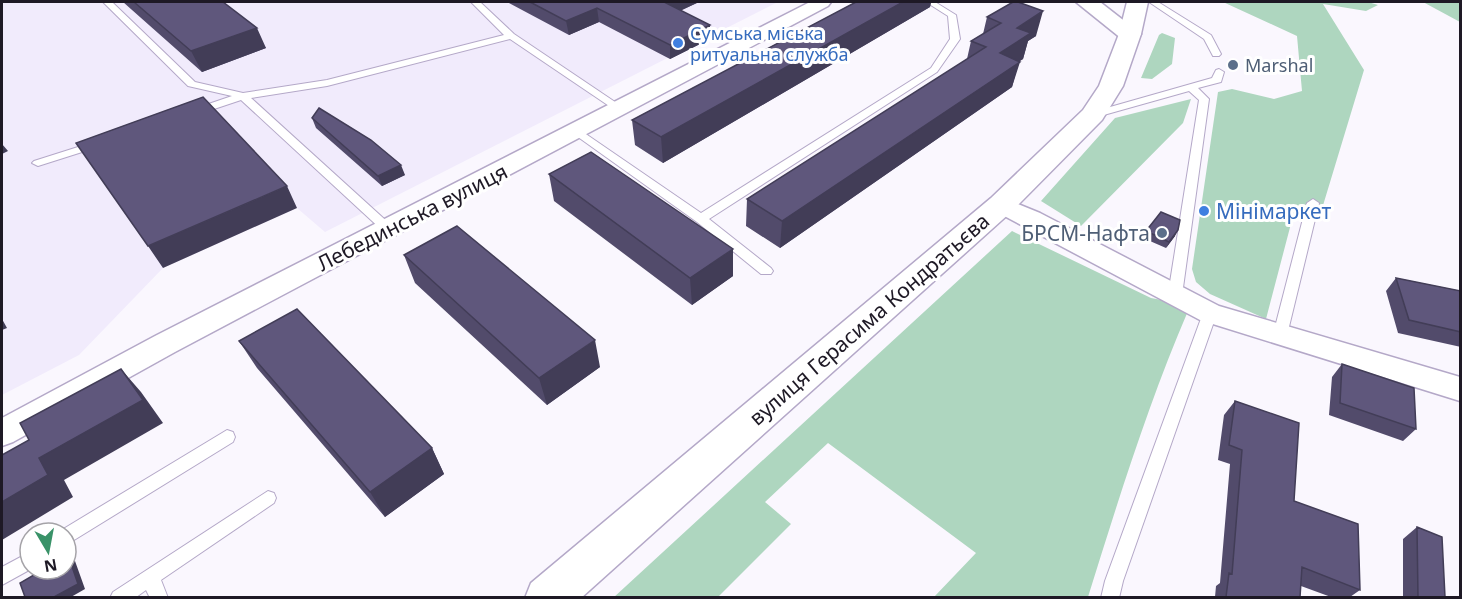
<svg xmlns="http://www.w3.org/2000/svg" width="1462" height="599" font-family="'Noto Sans',sans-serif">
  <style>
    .built { fill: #f1ebfc }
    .green { fill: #aed6bf }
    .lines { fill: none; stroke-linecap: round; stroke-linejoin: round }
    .service-casing { stroke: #b4a8c8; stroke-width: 2 }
    .minor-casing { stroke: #b4a8c8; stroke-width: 3 }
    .tertiary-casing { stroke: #b4a8c8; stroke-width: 3 }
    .secondary-casing { stroke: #b4a8c8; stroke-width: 3 }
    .service { fill: #fff; fill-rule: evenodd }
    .minor { fill: #fff; fill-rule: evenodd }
    .tertiary { fill: #fff; fill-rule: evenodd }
    .secondary { fill: #fff; fill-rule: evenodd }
    .wall { fill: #524b6b }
    .shaded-wall { fill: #423d57 }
    .building { fill: #5f577c; stroke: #423d57; stroke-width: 1.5 }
    .shop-dot { fill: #3f7fe0; stroke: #fff; stroke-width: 2 }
    .service-dot { fill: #5c6f8a; stroke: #fff; stroke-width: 2 }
    .labels { text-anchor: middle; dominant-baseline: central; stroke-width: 6; stroke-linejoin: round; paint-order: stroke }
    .far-shop-label { font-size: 18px; fill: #366cbe; stroke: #fff; text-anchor: start }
    .far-service-label { font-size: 18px; fill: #4e5e75; stroke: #fff; text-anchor: start }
    .shop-label { font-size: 21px; fill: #366cbe; stroke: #fff; text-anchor: start }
    .street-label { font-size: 21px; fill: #1e1925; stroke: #fff }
    .service-label { font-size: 21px; fill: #4e5e75; stroke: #fff; text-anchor: end }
  </style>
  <rect width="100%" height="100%" fill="#faf7fe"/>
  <path class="built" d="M2 2H778L325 232 297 208 163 268 79 355 2 395Z"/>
  <path class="green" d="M1223 2H1368L1378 5 1366 11 1323 4 1364 70 1321 212 1293 216 1266 319 1210 294 1196 282 1192 269 1218 92 1232 89 1274 99 1302 91 1297 36Z
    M1423 2H1460V22Z
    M1162 33 1175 38 1172 64 1152 79 1141 78 1159 35Z
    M1191 99 1183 123 1081 226 1041 201 1115 118Z
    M1012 231 1151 298 1167 301 1188 311C1148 404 1118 501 1088 597H934L976 553 828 443 765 502 791 524 718 597 613 598Z"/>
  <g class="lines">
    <defs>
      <path id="service" d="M103 2H112L195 82 243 93 327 80 504 35 471 2H480L514 34 624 108 619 111 615 110 510 39 327 86 251 98 392 226 394 229 392 232H384L241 100 199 114H191V110L232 96 188 86Z
        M926 2H935L956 15 960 39 937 72 709 219 771 268 773 271 771 274H761L697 222 571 132 576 129 580 130 701 213 931 68 950 39 948 16Z
        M1149 2H1158L1211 35 1221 54 1219 56H1213L1204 39Z
        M1219 69 1224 72 1221 82 1198 88 1209 99 1182 295 1175 300 1168 295 1199 100 1189 91 1093 118 1088 115 1089 113 1212 78 1216 70Z
        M97 141 101 142V146L38 166 32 163 34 161Z
        M1313 199 1319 203 1287 335 1285 339H1275L1273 335 1307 203Z
        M1210 308 1217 313 1123 581 1119 598H1101L1105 581 1203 313Z
        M227 430 233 432 235 437 233 442 66 545V533H59L60 531Z
        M268 491 274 493 276 498 274 503 161 580 168 598H150L146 590 135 598H110L113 592Z
        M30 552 31 569 2 585V567Z"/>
      <path id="minor" d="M810 2H831L828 6 175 352 13 442 2 446V418L155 336Z
        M1001 197 1040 213 1219 306 1460 377V401L1200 320 993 210 989 205 993 200Z"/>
      <path id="tertiary" d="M1076 2H1100L1141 34 1138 39 1130 41 1122 39Z"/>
      <path id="secondary" d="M1127 2H1148L1141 34 1123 86 1102 120 1011 212 581 598H525L531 583 991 198 1083 110 1099 86 1119 34Z"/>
    </defs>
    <use href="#service" class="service-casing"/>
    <use href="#minor" class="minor-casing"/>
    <use href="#tertiary" class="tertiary-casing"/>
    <use href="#secondary" class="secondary-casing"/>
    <use href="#service" class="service"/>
    <use href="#minor" class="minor"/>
    <use href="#tertiary" class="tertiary"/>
    <use href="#secondary" class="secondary"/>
  </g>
  <path class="wall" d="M123 2H223L266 48 202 72Z
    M507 2H699L680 11 710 39 670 59 599 22 569 35Z
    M856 2H931L930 7 663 163 635 145 632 120Z
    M987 17 1036 36 1028 41 1023 59 1019 61 1012 87 780 248 746 226 747 199 967 59 971 41 983 34Z
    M312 118 405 175 382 186 316 128Z
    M549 174 733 276 692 305 554 201Z
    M1146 231 1175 236 1166 248 1143 238Z
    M404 255 600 367 547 405 415 283Z
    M1396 278 1461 291V347L1398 333 1386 291Z
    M239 341 432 448 444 474 385 517 257 368Z
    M1342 364 1416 429 1403 441 1329 415 1332 377Z
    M1235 401 1294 501 1360 590 1350 597H1331L1301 586 1300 597H1215L1216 586 1220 583 1230 464 1218 460 1224 415Z
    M1417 527 1445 597H1403V539Z"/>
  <path class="shaded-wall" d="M670 2H699L666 17V3Z
    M903 2H931L930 7 663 163 661 137Z
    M597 8 599 22 569 35 566 21Z
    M1043 11 1036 36 1028 41 1023 59 993 79 1000 53 1017 28Z
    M710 25V39L670 59V45Z
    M257 28 266 48 202 72 191 51Z
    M1020 62 1012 87 780 248 782 221Z
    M2 144 8 151 2 154Z
    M401 165 405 175 382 186 378 176Z
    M287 186 297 208 163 268 148 246Z
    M1178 230 1175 236 1166 248 1169 242Z
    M733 249V276L692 305 690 278Z
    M2 319 7 328 2 330Z
    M595 340 600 367 547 405 539 378Z
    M121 369 141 392 163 423 64 480 73 497 2 540V502L39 458Z
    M432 448 444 474 385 517 370 492Z
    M68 555 75 561 85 589 71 597H54Z"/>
  <path class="building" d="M134 2H223L257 28 191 51Z
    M530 2H670L666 3 710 25 670 45 597 8 566 21Z
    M856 2H903L661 137 632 120Z
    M1013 2H1018L1043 11 1017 28 1031 33 1000 53 1020 62 782 221 747 199 986 47 971 41 1001 23 987 17Z
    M203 97 287 186 148 246 76 143Z
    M319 108 371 140 401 165 378 176 312 118Z
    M591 152 733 249 690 278 549 174Z
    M1161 212 1180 220 1178 230 1169 242 1146 231Z
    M457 226 595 340 539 378 404 255Z
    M1396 278 1461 291V332L1409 320Z
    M297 309 432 448 370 492 239 341Z
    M1342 364 1414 388 1416 429 1340 403Z
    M121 369 143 400 39 458 48 475 2 502V455L29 440 20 423Z
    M1235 401 1299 423 1294 501 1358 524 1360 590 1302 567 1300 597H1226L1229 573 1232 574 1242 450 1229 445Z
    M1417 527 1442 537 1445 597H1418Z
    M68 555 78 584 54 597H25L20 583 44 569H66V556Z"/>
  <g class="shop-dot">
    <circle cx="678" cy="43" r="6"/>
    <circle cx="1204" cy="211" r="6"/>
  </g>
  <g class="service-dot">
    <circle cx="1233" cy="65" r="6"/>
    <circle cx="1162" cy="233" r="6"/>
  </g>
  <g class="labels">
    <g class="far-shop-label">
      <text x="690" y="33">Сумська міська<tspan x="690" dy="21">ритуальна служба</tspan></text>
    </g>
    <g class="far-service-label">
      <text x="1245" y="65">Marshal</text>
    </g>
    <g class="shop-label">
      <text x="1216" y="211">Мінімаркет</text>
    </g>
    <g class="street-label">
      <text transform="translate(412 217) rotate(-27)">Лебединська вулиця</text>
      <text transform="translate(869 319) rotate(-41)">вулиця Герасима Кондратьєва</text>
    </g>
    <g class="service-label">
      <text x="1150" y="233">БРСМ-Нафта</text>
    </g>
  </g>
  <rect width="1462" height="599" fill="none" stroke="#1e1925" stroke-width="6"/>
  <g transform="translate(48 551) rotate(170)"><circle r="28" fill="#ffffff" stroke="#a5a3a8" stroke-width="1.5"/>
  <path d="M0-4.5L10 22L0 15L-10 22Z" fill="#399268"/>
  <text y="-9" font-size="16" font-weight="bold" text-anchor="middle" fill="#1e1925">N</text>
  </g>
</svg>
